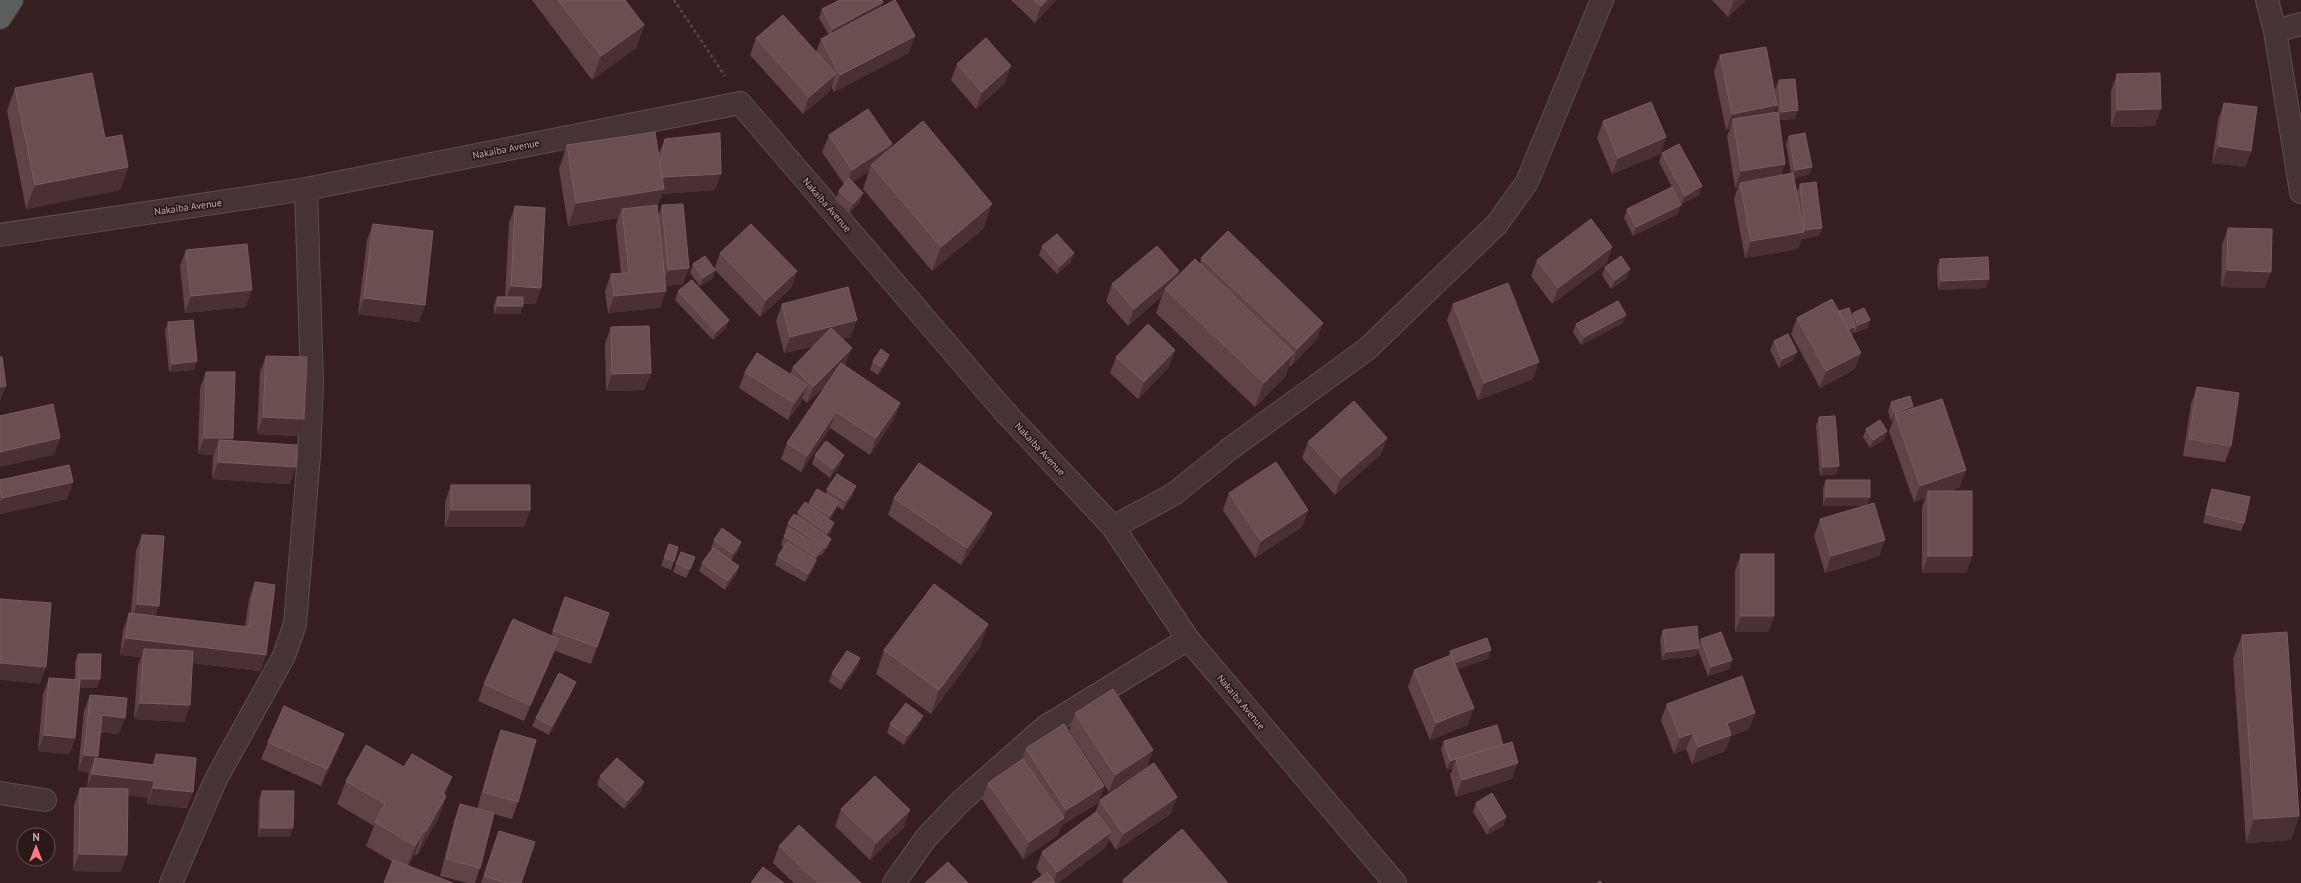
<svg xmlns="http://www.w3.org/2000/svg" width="2301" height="883" font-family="'PT Sans',sans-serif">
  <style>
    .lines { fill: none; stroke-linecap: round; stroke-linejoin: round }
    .minor-casing { stroke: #624d4e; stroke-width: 24 }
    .trunk-casing { stroke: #4e3a3b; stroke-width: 24 }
    .path { stroke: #5c4450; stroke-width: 2.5; stroke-dasharray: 3 3; stroke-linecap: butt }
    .minor { stroke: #473234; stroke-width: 22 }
    .trunk { stroke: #5b5e5f; stroke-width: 22 }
    .wall { fill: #5f4345; fill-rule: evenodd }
    .shaded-wall { fill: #4a3032 }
    .building { fill: #6a4e50; stroke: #785d5f }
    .labels { text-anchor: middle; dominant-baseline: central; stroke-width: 3.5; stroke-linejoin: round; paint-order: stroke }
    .street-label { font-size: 10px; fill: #c4acad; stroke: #2b1819 }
  </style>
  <rect width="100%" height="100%" fill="#371f21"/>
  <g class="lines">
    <defs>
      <path id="minor" d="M2267 0 2275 31 2301 192
        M2275 31 2301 24
        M0 235 306 189 740 103 1005 412 1113 527 1188 639 1395 883
        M1113 527 1174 494 1231 448 1367 349 1497 224 1527 182 1602 0
        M0 793 45 800
        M171 883 216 779 284 656 295 624 309 455 312 383 306 189
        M894 883 926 838 959 803 1045 727 1188 639"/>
      <path id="trunk" d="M0 18 12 0"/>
    </defs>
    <use href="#minor" class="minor-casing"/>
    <use href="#trunk" class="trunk-casing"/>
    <path class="path" d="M674 0 725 76"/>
    <use href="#minor" class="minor"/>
    <use href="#trunk" class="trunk"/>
  </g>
  <path class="wall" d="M532 0H625L644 25 636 48 592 80Z
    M1011 0H1056L1035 23Z
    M1712 0H1746L1728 17Z
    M881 7 909 53 834 92 831 86 830 91 803 114 750 55 756 38 816 52 821 39 829 35 819 18 822 9Z
    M1720 55 1777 103 1775 89 1779 80 1795 119 1779 120 1782 175 1791 173 1786 144 1789 136 1812 167 1808 175 1794 178 1797 192 1800 184 1822 228 1819 236 1802 239V238L1798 249 1745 258 1734 199 1738 187 1735 188 1727 136 1730 129 1726 130 1714 72ZM1777 105 1778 112 1774 113Z
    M957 64 1005 83 976 109 951 80Z
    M2117 74 2155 126 2111 127V91Z
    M15 88 128 167 120 190 26 209 7 111Z
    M2224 103 2251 151 2245 167 2212 163 2218 120Z
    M1603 121 1666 137 1660 154 1612 174 1597 138Z
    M829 135 890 150 984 228 932 271 863 189 869 171 853 182 860 202 849 213 835 200 839 191 844 184 822 152Z
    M665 139 715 190 662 194 657 206 658 216 662 205 683 284 666 286 660 308 608 313 605 291 611 274 621 273 616 225 618 218 568 226 559 169 567 145 658 155Z
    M1662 153 1699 195 1681 204 1673 189 1678 214 1633 236 1624 218 1627 209 1672 187 1659 162Z
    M515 206 541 288 535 304H523L520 314H494V305L497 297H505L509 223Z
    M373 224 419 322 358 314 367 240Z
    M2228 228 2265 288 2221 287 2222 245Z
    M1042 246 1071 262 1057 274 1039 255Z
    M1612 247 1606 264 1552 304 1531 276 1537 260Z
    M186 250 246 307 185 313 180 266Z
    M720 253 797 271 791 288 760 317 715 270 712 279 700 286 690 273 693 264 714 270Z
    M1201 258 1317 339 1291 366 1289 365 1285 377 1255 407 1156 313 1162 296 1128 326 1106 301 1112 284 1179 271 1176 278 1200 264Z
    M1940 259 1986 288 1938 290 1937 268Z
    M1605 267 1627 278 1611 289 1602 275Z
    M678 291 726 328 713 340 675 300Z
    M782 304 851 337 842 339 845 365V366L900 403 894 419 870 455 830 428 801 472 781 459 787 443 829 382 807 403 802 398 801 402 788 420 739 388 745 372 790 374 793 367 814 346 784 353 776 321Z
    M1453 304 1533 379 1478 400 1447 320Z
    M1839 311 1851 316 1853 313 1870 320 1867 328 1855 333 1854 331 1852 336 1855 369 1820 388 1791 334 1797 318Z
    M168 322 194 370 169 372 165 330Z
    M1623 323 1581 345 1573 332 1576 324Z
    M611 327 651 373 644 390 606 391 605 344Z
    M1774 341 1793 360 1779 368 1770 350Z
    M1175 350 1169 367 1138 399 1110 373 1116 357Z
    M889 355 886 364 878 375 870 370 873 361Z
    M266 356 298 436 257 434 260 372Z
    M206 372 232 441 290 484 212 479 213 457 214 455 198 454 200 388Z
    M2197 387 2231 446 2225 462 2183 456 2191 404Z
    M1891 402 1913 406 1912 409 1960 487 1949 491 1972 556 1966 573H1922V507L1925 498 1914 502 1889 431 1893 421H1891L1888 411Z
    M1819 417 1839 466 1836 474 1820 476 1816 426Z
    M1866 429 1887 431 1884 440 1870 448 1863 437Z
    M1387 438 1381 454 1335 495 1302 458 1308 442Z
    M815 455 841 463 830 478 812 464Z
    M0 480 73 482 67 499 0 514Z
    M1826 480 1867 505 1885 540 1879 556 1825 573 1814 536 1820 519 1865 506H1823V488Z
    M451 485 530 510 524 527H445V502Z
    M827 489 853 495 843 510 837 506 835 511 830 520 831 532 827 537 828 547 821 556 819 555 816 561 813 569 805 582 775 565 778 556 784 547 781 545 784 536 786 532 785 531 788 523 797 516 798 512 808 504 809 503 826 494Z
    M2212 489 2244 523 2241 531 2203 523 2209 497Z
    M1229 493 1308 510 1302 527 1255 558 1223 510Z
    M894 498 985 530 961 565 888 515Z
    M142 535 155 616 245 627 249 599 255 582 266 655 260 671 192 663 190 705 184 722 134 719 138 665 141 657 120 655 123 630 129 613H131L136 551Z
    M714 540 741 542 738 551 731 561 739 566 736 575 725 590 699 571 702 563 712 549 711 548Z
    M669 544 674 561 671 570 661 566Z
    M1741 554 1774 616 1768 632H1735V571Z
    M676 564 692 566 686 578 673 572Z
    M565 597 609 613 591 664 555 651 524 721 478 701 484 684 551 636Z
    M988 624 980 647 931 714 876 674 884 650Z
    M1663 630 1699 644 1701 639 1732 660 1729 669 1708 676 1698 650 1696 656 1662 660 1660 639Z
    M2242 635 2291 840 2246 843 2233 659Z
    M1450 651 1488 659 1457 669 1468 725 1430 740 1408 687 1414 670 1449 656Z
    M78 654 100 679 97 688H79L75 738 69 754 38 751 43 694 49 678 75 680V662Z
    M860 658 857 667 841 690 829 682 832 673Z
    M573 690 549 735 532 726 536 718Z
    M90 695 119 734 100 732 98 756 97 758 152 765 156 754 187 808 147 804 148 798 128 795 121 872 73 871 74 805 80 788H87L89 772 78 771 84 711Z
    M1667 704 1755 713 1749 729 1731 736 1725 751 1692 764 1686 749 1674 754 1661 720Z
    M1075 713 1153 750 1147 767 1109 792 1069 730Z
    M890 724 919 725 904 745 887 733Z
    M501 730 518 802 512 819 494 814 480 868 475 883H468L440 876 454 821 460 804 477 809 495 746Z
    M1444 741 1512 779 1456 797 1450 775 1453 768 1447 770 1441 749Z
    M268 742 338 750 321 786 261 759Z
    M1026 748 1104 786 1098 803 1062 825 1058 835 1023 859 982 799 988 783 1022 759Z
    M600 776 641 791 624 809 597 785Z
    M346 781 445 795 446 796 438 819 417 855 415 854 408 866 393 862 366 846 374 826 337 804Z
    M262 791 290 837H258L259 799Z
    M1100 800 1171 814 1116 850 1109 839 1105 848 1058 883H1032L1042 876 1036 868 1042 852 1095 813Z
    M1476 803 1506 817 1503 826 1487 835 1473 812Z
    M841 809 904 827 870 860 835 826Z
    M499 831 521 883H481Z
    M779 846 861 883H794L773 863Z
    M1123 880 1228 883H1122Z"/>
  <path class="shaded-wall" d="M1047 0H1056L1035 23 1041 6Z
    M1734 0H1746L1728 17Z
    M883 2 880 11 830 37 833 29Z
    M644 25 636 48 592 80 601 56Z
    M915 36 909 53 834 92 840 75Z
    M1011 66 1005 83 976 109 982 92Z
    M836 74 830 91 803 114 809 97Z
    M1777 105 1771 121 1733 119 1730 129 1726 130 1732 114Z
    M2161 109 2155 126 2111 127 2117 110Z
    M1798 110 1795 119 1778 120 1781 112Z
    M1666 137 1660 154 1612 174 1618 158Z
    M892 144 886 160 871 165 869 171 846 187 852 170Z
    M2218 146 2251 151 2245 167 2212 163Z
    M1785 164 1779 181 1740 183 1738 187 1735 188 1741 171Z
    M128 167 120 190 26 209 35 185Z
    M1812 167 1808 175 1792 179 1795 170Z
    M721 174 715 190 662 194 655 213 622 209 618 218 568 226 576 203 658 178Z
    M1702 186 1699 195 1681 204 1685 196Z
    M863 193 860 202 849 213 853 204Z
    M992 204 984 228 932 271 941 247Z
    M1681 205 1678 214 1633 236 1636 227Z
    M1822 228 1819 236 1802 239 1805 230Z
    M1804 232 1798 249 1745 258 1751 241Z
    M1612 247 1606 264 1552 304 1558 288Z
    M1074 253 1071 262 1057 274 1060 266Z
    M689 268 683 284 662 286 668 270Z
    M1630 269 1627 278 1611 289 1615 280Z
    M715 270 712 279 700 286 703 278Z
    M2227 270 2271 272 2265 288 2221 287Z
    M797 271 791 288 760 317 766 300Z
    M1179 271 1172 288 1165 289 1162 296 1128 326 1134 309Z
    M1989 279 1986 288 1938 290 1941 281Z
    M511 286 541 288 535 304 505 303Z
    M252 290 246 307 185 313 191 296Z
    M666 291 660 308 608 313 614 296Z
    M364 298 425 305 419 322 358 314Z
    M498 306H523L520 314H494Z
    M1626 315 1623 323 1581 345 1584 337Z
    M729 320 726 328 713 340 716 332Z
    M857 320 851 337 784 353 790 337Z
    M1870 320 1867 328 1855 333 1858 325Z
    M1323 323 1317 339 1291 366 1297 349Z
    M1855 327 1852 335 1841 339 1844 331Z
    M852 348 845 365 807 403 813 387Z
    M1175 350 1169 367 1138 399 1144 382Z
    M1797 352 1793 360 1779 368 1782 359Z
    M1294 353 1285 377 1255 407 1264 383Z
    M1861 353 1855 369 1820 388 1826 371Z
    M889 355 886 364 878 375 881 367Z
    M197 361 194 370 169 372 172 364Z
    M1539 362 1533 379 1478 400 1484 383Z
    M651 373 644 390 606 391 612 374Z
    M807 385 801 402 788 420 794 403Z
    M6 386 0 401V387Z
    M900 403 894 419 870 455 876 438Z
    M1913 406 1910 415 1895 414 1893 421H1891L1894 413Z
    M836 412 830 428 801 472 807 456Z
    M263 417 304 419 298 436 257 434Z
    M1887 431 1884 440 1870 448 1873 440Z
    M60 438 54 455 0 467V452Z
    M204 438H233L227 455 219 440 214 455 198 454Z
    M1387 438 1381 454 1335 495 1341 478Z
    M844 455 841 463 830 478 833 469Z
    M218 462 296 467 290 484 212 479Z
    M1839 466 1836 474 1820 476 1823 467Z
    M1966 470 1960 487 1928 497V491L1925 498 1914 502 1920 486Z
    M73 482 67 499 0 514V503L2 498Z
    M856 486 853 495 843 510 846 501Z
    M1826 497H1870L1867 506H1823Z
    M839 502 835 511 827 525 830 516Z
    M451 510H530L524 527H445Z
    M1308 510 1302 527 1255 558 1261 541Z
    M992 513 985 530 961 565 967 548Z
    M834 523 831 532 824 542 827 533Z
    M831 539 828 547 821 556 825 548Z
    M1885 540 1879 556 1825 573 1831 556Z
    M741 542 738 551 730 562 733 554Z
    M822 548 813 569 805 582 808 574 813 565 816 557Z
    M1928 556H1972L1966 573H1922Z
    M695 557 692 566 686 578 690 569Z
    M739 566 736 575 725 590 728 581Z
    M137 604 159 606 153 622 130 621Z
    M1741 616H1774L1768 632H1735Z
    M988 624 980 647 931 714 939 690Z
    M126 638 266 655 260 671 143 657 144 649 141 657 120 655Z
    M559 639 553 656 524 721 530 705Z
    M1699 648 1696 656 1662 660 1666 652Z
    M1491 650 1488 659 1451 671 1454 663Z
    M860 658 857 667 841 690 844 682Z
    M1732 660 1729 669 1708 676 1711 667Z
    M0 663 46 667 40 684 0 680Z
    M78 679H100L97 688H75Z
    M576 682 573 690 549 735 552 726Z
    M140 703 190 705 184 722 134 719Z
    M1474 708 1468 725 1430 740 1436 723Z
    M1755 713 1749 729 1731 736 1725 751 1692 764 1698 747 1727 723Z
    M102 715 125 718 119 734 96 732Z
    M923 716 919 725 904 745 907 736Z
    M1693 733 1686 749 1674 754 1680 738Z
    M344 734 338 750 321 786 327 769Z
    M44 735 75 738 69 754 38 751Z
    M1153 750 1147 767 1109 792 1115 775Z
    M84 755 98 756 93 770 95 758 89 772 78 771Z
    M1456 759 1453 768 1447 770 1450 761Z
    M1518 763 1512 779 1456 797 1462 780Z
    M92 774 154 781 148 798 86 790Z
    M452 777 443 801V793Z
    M644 782 641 791 624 809 627 801Z
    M1104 786 1098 803 1062 825 1058 835 1023 859 1029 842 1062 819 1066 810Z
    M153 788 193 792 187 808 147 804Z
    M446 796 438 819 417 855 426 831Z
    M1177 797 1171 814 1116 850 1123 834Z
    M910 810 904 827 870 860 876 843Z
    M2299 816 2291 840 2246 843 2254 819Z
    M1506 817 1503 826 1487 835 1490 827Z
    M261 828H293L290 837H258Z
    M424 830 415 854 406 869 415 846Z
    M1111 832 1105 848 1058 883H1053L1057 872Z
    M79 854 127 855 121 872 73 871Z"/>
  <path class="building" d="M558 0H625L644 25 601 56Z
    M840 0H882L883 2 833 29 822 9Z
    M895 0 915 36 840 75 821 39Z
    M1034 0H1047L1041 6Z
    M783 15 836 74 809 97 756 38Z
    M986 38 1011 66 982 92 957 64Z
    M1766 47 1777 105 1732 114 1720 55Z
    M92 73 105 138 122 135 128 167 35 185 15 88Z
    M2160 73 2161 109 2117 110V74Z
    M1795 79 1798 110 1781 112 1779 80Z
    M1651 102 1666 137 1618 158 1603 121Z
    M2224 103 2257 107 2251 151 2218 146Z
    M868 109 892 144 852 170 829 135Z
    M1778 112 1785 164 1741 171 1733 119Z
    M923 121 992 204 941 247 871 165Z
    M655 132 664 189 576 203 567 145Z
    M720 133 721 174 662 177 660 166 665 139Z
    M1805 133 1812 167 1795 170 1789 136Z
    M1679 144 1702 186 1685 196 1662 153Z
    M1793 173 1804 232 1751 241 1740 183Z
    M849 178 863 193 853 204 839 191Z
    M1816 182 1822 228 1805 230 1800 184Z
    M1672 187 1681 205 1636 227 1627 209Z
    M683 204 689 268 668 270 662 205Z
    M657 205 666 291 614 296 611 274 629 273 622 209Z
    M515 206 545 208 541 288 511 286Z
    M1591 219 1612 247 1558 288 1537 260Z
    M373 224 433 231 425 305 364 298Z
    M751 224 797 271 766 300 720 253Z
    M2228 228 2272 229 2271 272 2227 270Z
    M1228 231 1323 323 1297 349 1201 258Z
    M1057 234 1074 253 1060 266 1042 246Z
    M247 244 252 290 191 296 186 250Z
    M1157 246 1179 271 1134 309 1112 284Z
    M705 256 715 270 703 278 693 264Z
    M1621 256 1630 269 1615 280 1605 267Z
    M1988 257 1989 279 1941 281 1940 259Z
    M1195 259 1294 353 1264 383 1165 289Z
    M692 280 729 320 716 332 678 291Z
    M1508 283 1539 362 1484 383 1453 304Z
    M848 287 857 320 790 337 782 304Z
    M497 297H523V306H498Z
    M1832 299 1861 353 1826 371 1797 318Z
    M1618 301 1626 315 1584 337 1576 324Z
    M1849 308 1855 327 1848 329 1839 311Z
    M1864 308 1870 320 1858 325 1853 313Z
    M193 320 197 361 172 364 168 322Z
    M1148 324 1175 350 1144 382 1116 357Z
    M649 326 651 373 612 374 611 327Z
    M831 328 852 348 813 387 793 367Z
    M1788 334 1797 352 1782 359 1774 341Z
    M881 349 889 355 881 367 873 361Z
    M757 353 807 385 794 403 745 372Z
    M266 356 307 357 304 419 263 417Z
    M0 357H2L6 386 0 387Z
    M841 363 900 403 876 438 836 412 807 456 787 443Z
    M206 372H235L233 438H204Z
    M2197 387 2239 393 2231 446 2189 439Z
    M1910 396 1913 406 1894 413 1891 402Z
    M1942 399 1966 470 1920 486 1895 414Z
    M1354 401 1387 438 1341 478 1308 442Z
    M53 404 60 438 0 452V416Z
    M1835 416 1839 466 1823 467 1819 417Z
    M1880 420 1887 431 1873 440 1866 429Z
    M219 440 297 445 296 467 218 462Z
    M826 441 844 455 833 469 815 455Z
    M1276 462 1308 510 1261 541 1229 493Z
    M919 463 992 513 967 548 894 498Z
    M69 465 73 482 2 498 0 491V480Z
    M837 474 856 486 846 501 827 489Z
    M1826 480H1870V497H1826Z
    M451 485H530V510H451Z
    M817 489 839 502 830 516 809 503Z
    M2212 489 2250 497 2244 523 2206 514Z
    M1928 491H1972V556H1928Z
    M805 502 834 523 827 533 798 512Z
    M1874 503 1885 540 1831 556 1820 519Z
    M794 514 831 539 825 548 788 523Z
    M722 528 741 542 733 554 714 540Z
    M789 528 822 548 816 557 784 536Z
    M142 535 164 536 159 606 137 604Z
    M787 542 816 560 808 574 778 556Z
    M669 544 678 547 674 561 664 558Z
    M713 548 739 566 728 581 702 563Z
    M681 552 695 557 690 569 676 564Z
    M1741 554H1774V616H1741Z
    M255 582 275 585 266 655 126 638 129 613 249 627Z
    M934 584 988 624 939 690 884 650Z
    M565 597 609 613 597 647 553 631Z
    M0 599 51 603 46 667 0 663Z
    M513 619 559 639 530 705 484 684Z
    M1697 626 1699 648 1666 652 1663 630Z
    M1721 632 1732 660 1711 667 1701 639Z
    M2287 632 2299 816 2254 819 2242 635Z
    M1487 638 1491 650 1454 663 1450 651Z
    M144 649 193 651 190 705 140 703Z
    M847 651 860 658 844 682 832 673Z
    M78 654H101L100 679H78Z
    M1451 655 1474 708 1436 723 1414 670Z
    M559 673 576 682 552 726 536 718Z
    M1742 676 1755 713 1727 723 1731 735 1698 747 1693 733 1680 738 1667 704Z
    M49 678 80 680 75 738 44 735Z
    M1113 689 1153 750 1115 775 1075 713Z
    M90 695 127 698 125 718 102 715 98 756 84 755Z
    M906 703 923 716 907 736 890 724Z
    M284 706 344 734 327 769 268 742Z
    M1064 724 1104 786 1066 810 1026 748Z
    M1497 725 1503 745 1456 759 1450 761 1444 741Z
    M501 730 536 740 518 802 483 792Z
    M1512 742 1518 763 1462 780 1456 759Z
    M366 745 404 767 412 754 452 777 443 793 446 796 426 831 424 830 415 846 375 822 385 804 346 781Z
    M156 754 196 758 193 792 153 788 154 781 92 774 95 758 155 765Z
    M617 758 644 782 627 801 600 776Z
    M1023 759 1064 818 1029 842 988 783Z
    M1154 763 1177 797 1123 834 1100 800Z
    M875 776 910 810 876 843 841 809Z
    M80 788 128 789 127 855 79 854Z
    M262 791H294L293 828H261Z
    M1492 793 1506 817 1490 827 1476 803Z
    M460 804 494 813 480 868 446 859Z
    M1096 812 1111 832 1057 872 1042 852Z
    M799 825 861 883H818L779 846Z
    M1182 829 1228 883H1126L1123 880Z
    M499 831 535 842 521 883H507L484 876Z
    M393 860 453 883H384Z
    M948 862 968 883H925Z
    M763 867 784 883H751Z
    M1047 872 1055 883H1032Z
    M1600 881 1602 883H1597Z"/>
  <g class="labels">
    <g class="street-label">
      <text transform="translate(506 149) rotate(-11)">Nakaiba Avenue</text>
      <text transform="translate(827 205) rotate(49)">Nakaiba Avenue</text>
      <text transform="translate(188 207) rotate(-8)">Nakaiba Avenue</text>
      <text transform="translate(1040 449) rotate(47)">Nakaiba Avenue</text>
      <text transform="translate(1241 702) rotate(50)">Nakaiba Avenue</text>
    </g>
  </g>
  <g transform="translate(36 847)"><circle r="19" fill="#2b1819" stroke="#685354"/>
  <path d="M0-3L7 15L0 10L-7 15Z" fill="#fa7b81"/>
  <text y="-6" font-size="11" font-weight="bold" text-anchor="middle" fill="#c4acad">N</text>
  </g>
</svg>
